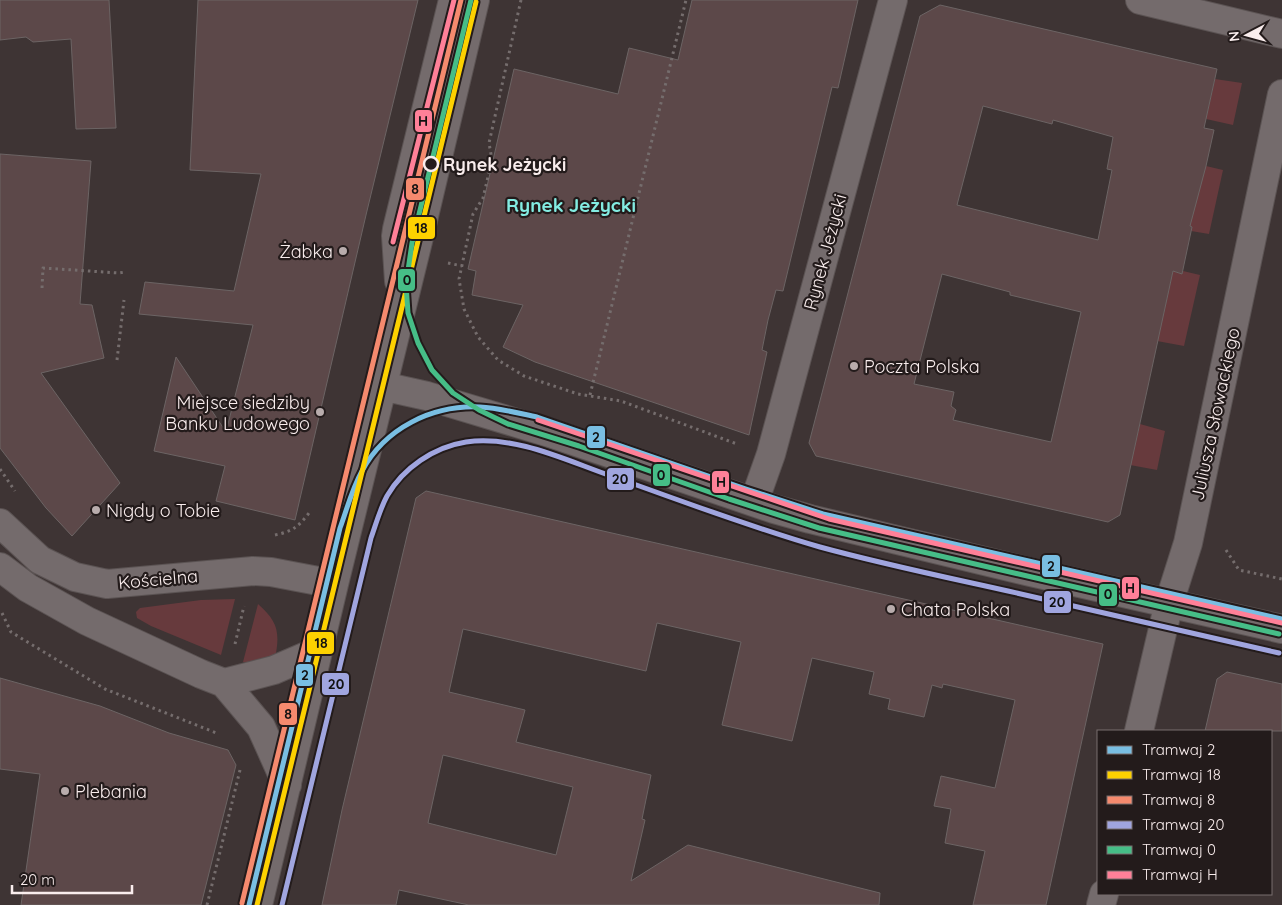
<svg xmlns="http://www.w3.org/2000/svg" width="1282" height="905" font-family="Quicksand,sans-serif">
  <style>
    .green { fill: #673a3d }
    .building { fill: #5c4849; stroke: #6c6464; fill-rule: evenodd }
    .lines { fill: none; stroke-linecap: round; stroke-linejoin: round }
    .minor-casing { stroke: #5b5353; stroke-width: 30 }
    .path { stroke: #756d6d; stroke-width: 3; stroke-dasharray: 2.5 4; stroke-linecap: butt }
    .minor { stroke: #746b6c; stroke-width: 28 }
    .tram-1-casing { stroke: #231b1b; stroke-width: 9 }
    .tram-2-casing { stroke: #231b1b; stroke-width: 9 }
    .tram-3-casing { stroke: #231b1b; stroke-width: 9 }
    .tram-4-casing { stroke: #231b1b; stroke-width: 9 }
    .tram-5-casing { stroke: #231b1b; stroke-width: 9 }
    .tram-6-casing { stroke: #231b1b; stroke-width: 9 }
    .tram-1 { stroke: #79bee2; stroke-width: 5 }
    .tram-2 { stroke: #fdd100; stroke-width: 5 }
    .tram-3 { stroke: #f58a6e; stroke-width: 5 }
    .tram-4 { stroke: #a0a5df; stroke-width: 5 }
    .tram-5 { stroke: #46bd87; stroke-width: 5 }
    .tram-6 { stroke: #ff8098; stroke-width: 5 }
    .stop-dot { fill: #231b1b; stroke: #f9eded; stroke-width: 2.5 }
    .poi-dot { fill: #b8acac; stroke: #231b1b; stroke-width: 2 }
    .labels { text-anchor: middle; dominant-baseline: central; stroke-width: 4.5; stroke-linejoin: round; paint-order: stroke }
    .stop-label { font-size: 18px; font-weight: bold; fill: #f9eded; stroke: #231b1b; text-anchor: start }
    .poi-label { font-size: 18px; fill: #f9eded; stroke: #231b1b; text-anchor: start }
    .street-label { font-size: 18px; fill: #f9eded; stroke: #231b1b }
    .neighbourhood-label { font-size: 19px; font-weight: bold; fill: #83ece2; stroke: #231b1b }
    .line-badge { stroke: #231b1b; stroke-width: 2 }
    .pale-badge-label { font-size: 14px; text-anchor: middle; font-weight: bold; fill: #111 }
  </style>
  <rect width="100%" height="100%" fill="#3e3434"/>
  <path class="green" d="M1215 79 1242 83 1233 125 1206 119Z
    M1206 166 1223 170 1209 234 1191 231 1192 227 1182 225Z
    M1173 271 1182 274 1183 271 1200 275 1184 346 1157 341Z
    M1140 424 1165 431 1157 470 1130 465Z
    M235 599 221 655 151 626 137 618 136 612 140 608 201 600Z
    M258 604C276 620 280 630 276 653 264 663 259 664 243 662Z"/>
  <path class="building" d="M0 0H109L116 128 76 129 71 39 33 42 26 37 0 40Z
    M198 0H418L366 215 295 520 216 501 225 466 154 451 176 357 226 432 253 325 139 314 145 282 234 291 261 174 190 170Z
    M692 0H858L838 88 832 87 783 291 776 290 768 320 762 350 767 352 749 435 535 362 503 347 523 305 472 295 476 271 468 269 514 69 618 94 629 48 678 60Z
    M940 5 1217 69 1204 128 1214 130 1206 166 1190 226 1192 227 1182 274 1173 271 1120 515 1108 522 816 456 809 443 920 16ZM983 106 1052 124 1053 120 1113 137 1107 169 1112 170 1098 240 957 205ZM942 274 1010 292V295L1081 312 1051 442 953 420 956 410 951 406 954 392 914 384Z
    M0 154 91 161 80 304 92 305 104 358 41 373 120 483 72 536 46 508 0 448Z
    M426 491 1103 644 1046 905H973L985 851 945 843 951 809 934 806 941 776 995 788 1015 700 943 684 942 688 932 685 924 717 888 709 890 699 869 694 874 672 812 658 792 741 722 725 741 642 657 623 646 671 463 629 449 692 525 710 516 742 651 775 642 819 645 820 631 881 688 845 880 893 879 905H469L399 890 396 905H322L342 810 416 498ZM443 755 573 787 556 855 428 823Z
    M1227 672 1282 684V731H1205L1217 679Z
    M0 678 100 706 169 733 228 750 236 765 201 905H21L40 774 0 769Z"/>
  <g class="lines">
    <defs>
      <path id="minor" d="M1140 0 1282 34
        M399 281 396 236 397 229 453 0
        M382 386 427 396 550 433 774 509 810 519 1030 572 1282 629
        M754 502 771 454 893 0
        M0 523 40 560 75 577 107 584 253 571 271 572 334 584
        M0 567 28 588 87 621 201 674 224 683 261 727 287 785
        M224 683 274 670 318 651
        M1139 731 1169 603 1188 543 1282 94
        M258 905 334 584 421 229 475 0
        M1101 905 1104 894"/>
    </defs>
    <use href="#minor" class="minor-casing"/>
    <path class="path" d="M521 0 489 143 492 160 483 198 473 214 459 279 464 309 478 337 498 360 524 376 578 394 621 401 737 444
      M448 263 462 266
      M42 288 43 268 119 273 125 272
      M117 360 124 300
      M590 395 686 0
      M0 469 15 491
      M275 535C293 531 298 527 309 513
      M1226 550 1239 570 1282 579
      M2 613 11 632 105 689 219 734
      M235 644 244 606
      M207 905 240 770"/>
    <use href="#minor" class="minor"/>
    <defs>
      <path id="tram-1" d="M249 905 340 528C347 509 352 489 362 471 385 428 432 405 480 407 499 408 518 413 537 417L746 489 823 514 1282 619"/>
      <path id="tram-2" d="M257 905 476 2"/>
      <path id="tram-3" d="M242 903 461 0"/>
      <path id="tram-4" d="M282 905 371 538C376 524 380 509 387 496 403 468 434 447 466 442 517 435 567 461 614 477 682 501 750 527 820 547 882 564 945 577 1008 591 1098 612 1189 632 1279 653"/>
      <path id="tram-5" d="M471 0 412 243 406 284 408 313 418 343 432 370 453 393 479 410 508 424 579 446 729 499 819 528 1279 634"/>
      <path id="tram-6" d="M393 242 454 0
        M538 420 829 519 1282 623"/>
    </defs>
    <use href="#tram-1" class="tram-1-casing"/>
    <use href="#tram-2" class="tram-2-casing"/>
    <use href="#tram-3" class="tram-3-casing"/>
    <use href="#tram-4" class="tram-4-casing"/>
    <use href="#tram-5" class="tram-5-casing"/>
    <use href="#tram-6" class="tram-6-casing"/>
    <use href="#tram-1" class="tram-1"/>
    <use href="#tram-2" class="tram-2"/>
    <use href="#tram-3" class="tram-3"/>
    <use href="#tram-4" class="tram-4"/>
    <use href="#tram-5" class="tram-5"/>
    <use href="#tram-6" class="tram-6"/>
  </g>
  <circle class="stop-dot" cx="431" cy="164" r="7"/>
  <g class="poi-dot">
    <circle cx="343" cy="251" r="5"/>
    <circle cx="854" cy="366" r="5"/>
    <circle cx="320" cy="412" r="5"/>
    <circle cx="96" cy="510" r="5"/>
    <circle cx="891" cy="609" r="5"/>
    <circle cx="65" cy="791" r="5"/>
  </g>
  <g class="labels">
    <g class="stop-label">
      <text x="443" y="164">Rynek Jeżycki</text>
    </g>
    <g class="poi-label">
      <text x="333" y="251" text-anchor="end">Żabka</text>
      <text x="864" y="366">Poczta Polska</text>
      <text x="310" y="402" text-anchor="end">Miejsce siedziby<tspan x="310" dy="21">Banku Ludowego</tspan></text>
      <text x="106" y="510">Nigdy o Tobie</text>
      <text x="901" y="609">Chata Polska</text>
      <text x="75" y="791">Plebania</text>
    </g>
    <g class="street-label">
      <text transform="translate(825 252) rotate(-75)">Rynek Jeżycki</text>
      <text transform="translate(1215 414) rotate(-78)">Juliusza Słowackiego</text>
      <text transform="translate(158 579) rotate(-5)">Kościelna</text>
    </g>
    <g class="neighbourhood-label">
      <text x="571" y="205">Rynek Jeżycki</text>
    </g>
  </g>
  <g class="line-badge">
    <rect x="414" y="109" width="19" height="24" rx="5" fill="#ff8098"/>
    <rect x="405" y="177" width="20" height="24" rx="5" fill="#f58a6e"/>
    <rect x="407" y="216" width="29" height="24" rx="5" fill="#fdd100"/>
    <rect x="397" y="268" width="19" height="24" rx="5" fill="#46bd87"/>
    <rect x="586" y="425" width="20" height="24" rx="5" fill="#79bee2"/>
    <rect x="652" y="463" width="19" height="24" rx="5" fill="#46bd87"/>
    <rect x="606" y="467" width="29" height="24" rx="5" fill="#a0a5df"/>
    <rect x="711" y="470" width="19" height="24" rx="5" fill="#ff8098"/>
    <rect x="1041" y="554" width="20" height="24" rx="5" fill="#79bee2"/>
    <rect x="1121" y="576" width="19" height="24" rx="5" fill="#ff8098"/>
    <rect x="1098" y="583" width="20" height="24" rx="5" fill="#46bd87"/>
    <rect x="1043" y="590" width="29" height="24" rx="5" fill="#a0a5df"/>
    <rect x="306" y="631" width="29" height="24" rx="5" fill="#fdd100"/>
    <rect x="295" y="663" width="19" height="24" rx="5" fill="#79bee2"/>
    <rect x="321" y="672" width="29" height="24" rx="5" fill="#a0a5df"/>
    <rect x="278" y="702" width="20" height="24" rx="5" fill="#f58a6e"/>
  </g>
  <g class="pale-badge-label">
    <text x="423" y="126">H</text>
    <text x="415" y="194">8</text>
    <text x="421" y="233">18</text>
    <text x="407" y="285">0</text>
    <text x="596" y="442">2</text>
    <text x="661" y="480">0</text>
    <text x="620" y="484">20</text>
    <text x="721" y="487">H</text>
    <text x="1051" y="571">2</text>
    <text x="1130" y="593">H</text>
    <text x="1108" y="599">0</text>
    <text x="1057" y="607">20</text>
    <text x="321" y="648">18</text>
    <text x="305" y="680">2</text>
    <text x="336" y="689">20</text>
    <text x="288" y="719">8</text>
  </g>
  <rect x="1097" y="730" width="175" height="165" fill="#231b1b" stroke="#796f6f"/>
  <rect x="1107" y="746" width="25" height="8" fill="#79bee2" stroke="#796f6f"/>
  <text x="1142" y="755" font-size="15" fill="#f9eded">Tramwaj 2</text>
  <rect x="1107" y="771" width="25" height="8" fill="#fdd100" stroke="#796f6f"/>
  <text x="1142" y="780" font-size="15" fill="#f9eded">Tramwaj 18</text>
  <rect x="1107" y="796" width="25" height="8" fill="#f58a6e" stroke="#796f6f"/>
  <text x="1142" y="805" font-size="15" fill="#f9eded">Tramwaj 8</text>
  <rect x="1107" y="821" width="25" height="8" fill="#a0a5df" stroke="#796f6f"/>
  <text x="1142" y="830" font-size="15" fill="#f9eded">Tramwaj 20</text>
  <rect x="1107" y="846" width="25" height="8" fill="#46bd87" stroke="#796f6f"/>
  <text x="1142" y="855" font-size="15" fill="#f9eded">Tramwaj 0</text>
  <rect x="1107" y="871" width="25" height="8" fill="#ff8098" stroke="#796f6f"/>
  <text x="1142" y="880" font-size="15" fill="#f9eded">Tramwaj H</text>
  <g transform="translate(1247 35) rotate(264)" stroke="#231b1b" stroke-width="4" paint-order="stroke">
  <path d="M0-4L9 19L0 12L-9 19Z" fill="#f9eded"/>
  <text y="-8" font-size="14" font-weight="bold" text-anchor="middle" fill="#f9eded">N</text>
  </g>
  <path d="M12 885v8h120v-8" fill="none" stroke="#f9eded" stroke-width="2.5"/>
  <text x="20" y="885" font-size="15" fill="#f9eded" stroke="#231b1b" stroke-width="4" paint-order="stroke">20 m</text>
</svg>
